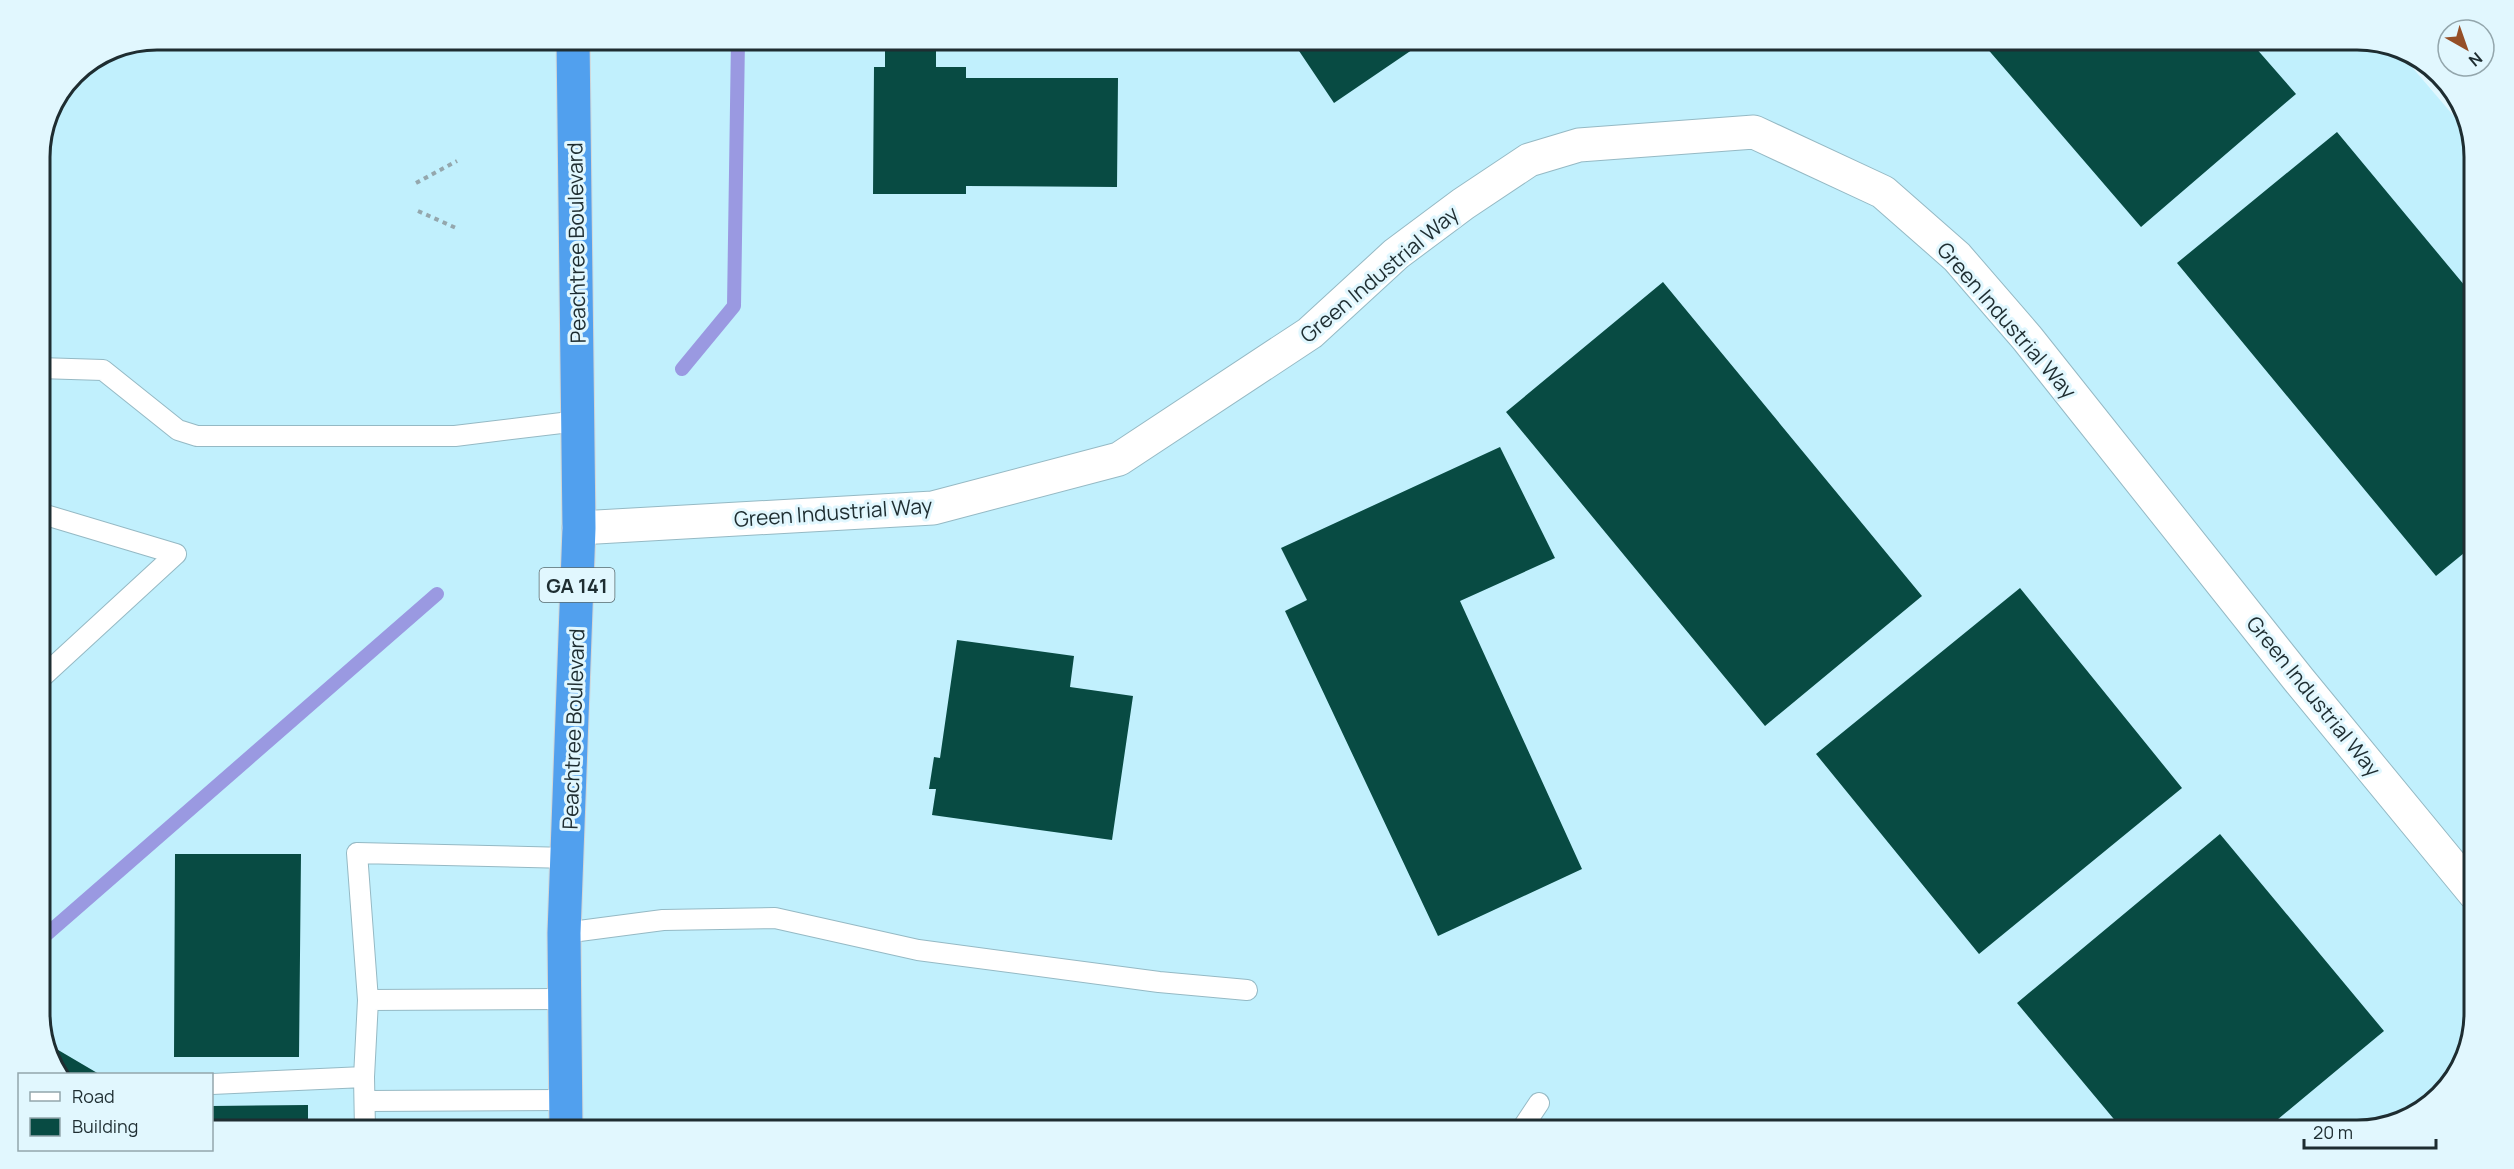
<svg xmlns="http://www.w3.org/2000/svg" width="2514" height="1169" font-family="Manrope,sans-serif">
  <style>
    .built { fill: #c1f0fd }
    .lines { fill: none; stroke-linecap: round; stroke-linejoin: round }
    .stream { stroke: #9a99e1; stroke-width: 14 }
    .building { fill: #084b43 }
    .lane-casing { stroke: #95b9c4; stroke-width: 22 }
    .street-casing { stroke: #95b9c4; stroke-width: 35 }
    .highway-casing { stroke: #d2d5d6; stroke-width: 35 }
    .path { stroke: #94a7ad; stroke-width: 4; stroke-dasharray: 4.5 4.5; stroke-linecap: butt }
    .lane { stroke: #fff; stroke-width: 20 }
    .street { stroke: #fff; stroke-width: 33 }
    .highway { stroke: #51a0ee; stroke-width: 33 }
    .labels { text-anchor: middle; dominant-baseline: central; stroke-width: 6; stroke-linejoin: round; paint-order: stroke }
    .shield { fill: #e1f7fe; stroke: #586a6e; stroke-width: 1.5 }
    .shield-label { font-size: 20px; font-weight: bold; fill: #1e2d31 }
    .street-label { font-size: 21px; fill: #1e2d31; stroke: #e1f7fe }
    .rim { fill: none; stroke: #1e2d31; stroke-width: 3 }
  </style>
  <rect width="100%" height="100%" fill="#e1f7fe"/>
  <path class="built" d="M157 39H2357L2394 46 2470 135 2475 149V1012L2466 1058 2423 1110 2358 1130H212V1074H60L39 1021V149L48 111 74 73 112 48Z"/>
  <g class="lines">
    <path class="stream" d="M682 369 734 306 738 39
      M39 941 437 594"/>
  </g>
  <path class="building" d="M885 39H936V67H966V78H1118L1117 187 966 186V194H873L874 67H885Z
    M1291 39H1428L1334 103Z
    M1979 39H2248L2296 94 2141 227Z
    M2337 132 2475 298V544L2436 576 2177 263Z
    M1663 282 1922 596 1765 726 1506 412Z
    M1500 447 1555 558 1460 601 1582 869 1438 936 1285 611 1307 600 1281 548Z
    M2020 588 2182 788 1979 954 1816 754Z
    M957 640 1074 656 1070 687 1133 696 1112 840 932 815 936 789H929L934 757 940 758Z
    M2220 834 2384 1031 2265 1130H2123L2017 1003Z
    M175 854H301L299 1057H174Z
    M48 1044 99 1074H60Z
    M308 1105V1130H212V1106Z"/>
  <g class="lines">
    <defs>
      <path id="lane" d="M39 368 103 370 178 430 197 436H455L578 421
        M39 513 176 554
        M39 680 176 554
        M564 933 663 920 775 918 918 950 1159 982 1247 990
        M368 1000 565 999
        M212 1084 364 1077
        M365 1101 566 1100
        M365 1130 364 1077 368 1000 357 853 569 858
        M1521 1130 1539 1103"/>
      <path id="street" d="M579 528 933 508 1119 459 1310 333 1396 254 1463 204 1529 160 1579 145 1754 132 1883 192 1957 257 2027 338 2299 680 2475 894"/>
      <path id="highway" d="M566 1130 564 933 579 528 573 39"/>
    </defs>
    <use href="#lane" class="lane-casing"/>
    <use href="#street" class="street-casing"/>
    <use href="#highway" class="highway-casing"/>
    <path class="path" d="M416 183 457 161
      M418 211 456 228"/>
    <use href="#lane" class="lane"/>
    <use href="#street" class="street"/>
    <use href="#highway" class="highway"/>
  </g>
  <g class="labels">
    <rect class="shield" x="539.5" y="568" width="75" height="34" rx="4.5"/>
    <g class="shield-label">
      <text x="577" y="585">GA 141</text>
    </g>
    <g class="street-label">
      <text transform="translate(576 243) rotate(-91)">Peachtree Boulevard</text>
      <text transform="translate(1379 274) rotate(-40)">Green Industrial Way</text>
      <text transform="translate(2007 320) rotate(49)">Green Industrial Way</text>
      <text transform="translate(833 512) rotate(-4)">Green Industrial Way</text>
      <text transform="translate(2314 696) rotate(51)">Green Industrial Way</text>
      <text transform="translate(573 729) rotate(-88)">Peachtree Boulevard</text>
    </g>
  </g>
  <path d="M0 0H2514V1169H0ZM157 50H2357A107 107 0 0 1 2464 157V1013A107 107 0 0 1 2357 1120H157A107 107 0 0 1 50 1013V157A107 107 0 0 1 157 50Z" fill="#e1f7fe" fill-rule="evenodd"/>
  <path class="rim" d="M157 50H2357A107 107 0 0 1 2464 157V1013A107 107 0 0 1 2357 1120H157A107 107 0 0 1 50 1013V157A107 107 0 0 1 157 50Z"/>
  <rect x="18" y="1073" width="195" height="78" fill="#e1f7fe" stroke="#93a6ac" stroke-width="1.5"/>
  <rect x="30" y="1092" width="30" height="9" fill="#ffffff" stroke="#93a6ac" stroke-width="1.5"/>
  <text x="72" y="1103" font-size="18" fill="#1e2d31">Road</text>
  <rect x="30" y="1118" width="30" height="18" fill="#084b43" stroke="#93a6ac" stroke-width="1.5"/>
  <text x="72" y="1133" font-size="18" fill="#1e2d31">Building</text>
  <g transform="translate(2466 48) rotate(140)"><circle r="28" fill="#e1f7fe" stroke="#93a6ac" stroke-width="1.5"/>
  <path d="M0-4.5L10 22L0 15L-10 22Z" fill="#954f27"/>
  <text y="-9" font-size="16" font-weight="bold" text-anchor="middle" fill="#1e2d31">N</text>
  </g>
  <path d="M2304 1139v9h132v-9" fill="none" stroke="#1e2d31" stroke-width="3"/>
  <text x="2313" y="1139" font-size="18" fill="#1e2d31" stroke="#e1f7fe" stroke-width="4.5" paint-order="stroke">20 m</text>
</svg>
